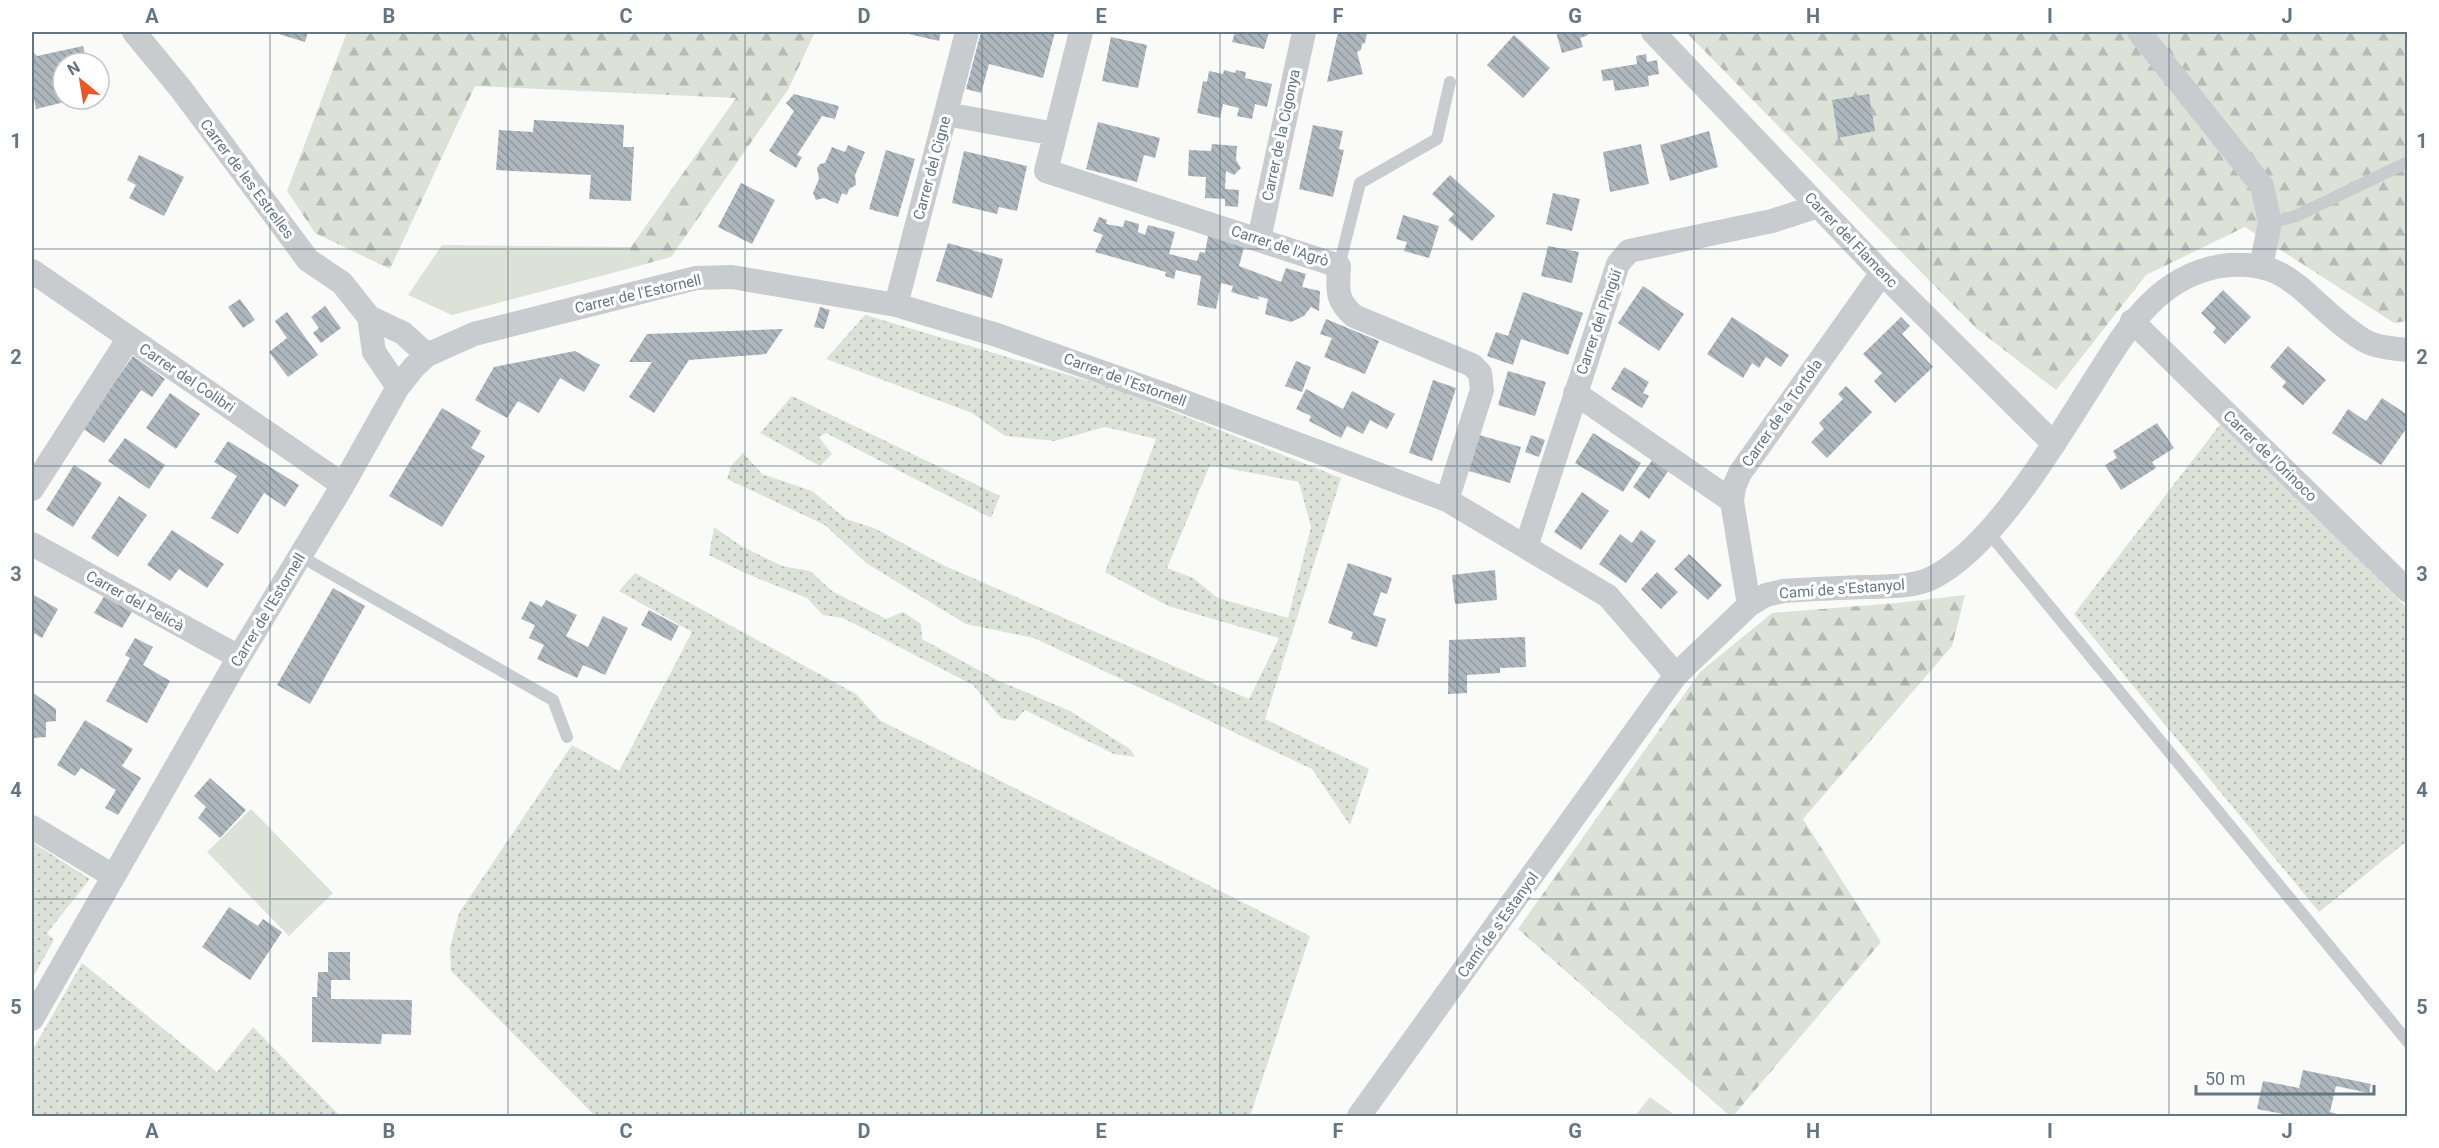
<svg xmlns="http://www.w3.org/2000/svg" width="2439" height="1148" font-family="Roboto,sans-serif">
  <style>
    .grass { fill: url(#grass-dots); fill-rule: evenodd }
    .forest { fill: url(#forest-firs) }
    .green { fill: #dce2d8 }
    .building { fill: url(#building-back-hatch) }
    .lines { fill: none; stroke-linecap: round; stroke-linejoin: round }
    .lane { stroke: #c8cccf; stroke-width: 12 }
    .street { stroke: #c8cccf; stroke-width: 24 }
    .grid { fill: none; stroke: #637684; stroke-width: 1.5; stroke-opacity: 0.55 }
    .labels { text-anchor: middle; dominant-baseline: central; stroke-width: 6; stroke-linejoin: round; paint-order: stroke }
    .street-label { font-size: 15px; fill: #637684; stroke: #fff }
    .neatline { fill: none; stroke: #637684; stroke-width: 2 }
    .grid-label { font-size: 20px; text-anchor: middle; font-weight: bold; fill: #637684 }
  </style>
  <defs>
    <pattern id="grass-dots" width="8" height="8" patternUnits="userSpaceOnUse" patternTransform="scale(1.5)"><rect width="8" height="8" fill="#dce2d8"/><path d="M2 2h.1M6 6h.1" fill="none" stroke="#b6bcb5" stroke-width="1.8" stroke-linecap="round"/></pattern>
    <pattern id="forest-firs" width="22" height="20" patternUnits="userSpaceOnUse" patternTransform="scale(1.5)"><rect width="22" height="20" fill="#dce2d8"/><path d="M5 1l3.5 6h-7zM16 11l3.5 6h-7z" fill="#b6bcb5"/></pattern>
    <pattern id="building-back-hatch" width="6" height="6" patternUnits="userSpaceOnUse" patternTransform="scale(1.5)"><rect width="6" height="6" fill="#aeb7bd"/><path d="M-1 5l2 2M0 0l6 6M5-1l2 2" fill="none" stroke="#91999f"/></pattern>
  </defs>
  <rect width="100%" height="100%" fill="#fafaf8"/>
  <path class="grass" d="M865 315 1119 390 1341 478 1265 719 1369 769 1350 825 1312 769 1034 638 966 624 866 563 825 525 727 479 731 466 743 453 762 474 812 491 846 519 874 528 943 565 1249 699 1279 638 1168 606 1105 572 1156 439 1105 427 1055 441 1005 436 972 413 826 359ZM1210 465 1299 482 1311 527 1288 618 1218 598 1193 578 1167 568Z
    M792 396 1000 496 991 518 826 433 819 437 832 454 820 466 760 433Z
    M2222 422 2407 608V841L2319 912 2074 614Z
    M714 527 741 546 782 566 810 571 832 591 886 619 903 612 921 624 922 639 997 680 1070 711 1130 749 1135 757 1114 754 1025 710 1015 721 1001 718 973 685 843 618 823 615 807 598 747 574 709 555Z
    M635 573 856 694 881 721 1310 936 1250 1116H595L451 971 450 948 459 913 572 745 619 771 692 632 619 591Z
    M32 842 90 879 47 933 54 940 32 979Z
    M82 963 217 1072 253 1027 340 1116H32V1051Z"/>
  <path class="forest" d="M347 32H815L789 88 671 257 620 271 631 247 736 98 475 86 390 269 315 233 287 191Z
    M1686 32H2407V321L2394 323 2245 227 2146 275 2056 390 1976 328Z
    M1965 595 1952 646 1803 819 1881 942 1733 1116H1730L1518 929 1700 672 1772 613 1897 603Z"/>
  <path class="green" d="M442 245 631 247 620 271 452 315 408 295Z
    M251 809 333 893 289 936 207 852Z
    M1650 1097 1676 1116H1635Z"/>
  <path class="building" d="M272 32H308L305 42Z
    M900 32H941L939 41Z
    M981 32H1055L1043 78 989 64 981 93 966 89Z
    M1235 32H1269L1264 49 1232 42Z
    M1338 32H1367L1365 43 1362 44 1361 50 1357 52 1363 74 1327 82Z
    M1556 32H1587L1588 35 1580 38 1583 47 1562 53Z
    M1514 35 1550 68 1523 98 1487 65Z
    M1111 37 1147 45 1138 88 1102 81Z
    M83 46 87 63H63V99H68L69 101 36 109 34 99 32 101V53L33 52 37 56Z
    M1646 54 1647 62 1657 60 1659 74 1648 76 1649 86 1615 91 1613 80 1603 81 1601 70 1637 64 1636 56Z
    M1224 70 1235 73 1236 70 1246 72 1245 78 1272 84 1267 107 1255 104 1252 119 1237 116 1239 108 1223 104 1220 118 1197 113 1203 81 1207 82 1209 71 1223 74Z
    M794 94 839 106 835 119 822 116 797 155 802 157 796 168 769 151 794 111 786 103Z
    M1869 94 1875 131 1838 138 1832 100Z
    M534 120 624 125 623 147H634L631 201 589 199 591 175 496 170 499 130 533 132Z
    M1098 122 1160 138 1155 158 1144 155 1137 182 1086 169Z
    M1313 125 1343 131 1339 149 1344 150 1333 197 1299 189Z
    M1709 131 1718 167 1670 181 1660 145Z
    M1212 144 1237 146 1236 160 1241 168 1234 175 1226 171 1225 189 1239 190 1238 207 1225 206V199L1205 198 1206 177 1188 176 1189 150 1211 151Z
    M1641 144 1649 184 1610 192 1603 152Z
    M848 145 865 152 855 175 856 185 849 189 847 195 842 193 838 204 824 198 816 200 813 193 819 179 817 168 820 164 825 163 832 147 845 152Z
    M886 150 915 159 898 217 869 209Z
    M964 151 1027 166 1017 211 999 207 997 214 952 203Z
    M139 155 184 177 164 216 129 198 136 185 127 180Z
    M1450 175 1495 216 1472 241 1448 220 1454 214 1432 194Z
    M741 183 775 200 752 244 718 227Z
    M1553 193 1580 199 1572 231 1546 224Z
    M1403 215 1439 226 1429 258 1404 251 1407 242 1396 239Z
    M1099 217 1107 220 1106 224 1123 227 1125 220 1139 224 1138 232 1145 235 1148 225 1175 232 1169 254 1197 261 1200 252 1205 253 1208 236 1244 247 1239 266 1281 282 1286 268 1306 274 1302 287 1320 291 1319 311 1311 307 1304 316 1291 322 1265 314 1268 299 1258 296 1259 300 1231 292 1233 286 1221 283 1216 309 1197 305 1201 276 1176 270 1174 279 1165 276 1166 272 1095 252 1103 235 1093 231Z
    M948 243 1003 259 992 298 936 281Z
    M1548 246 1579 252 1572 283 1541 276Z
    M1643 286 1684 314 1659 351 1618 323Z
    M2223 290 2251 317 2225 344 2213 332 2216 328 2201 313Z
    M1523 292 1583 313 1568 355 1521 339 1513 365 1487 356 1496 332 1508 336Z
    M240 299 255 320 243 328 228 307Z
    M325 306 341 328 321 343 313 333 319 328 311 317Z
    M820 307 830 310 824 329 814 327Z
    M287 312 318 355 288 377 269 352 287 338 275 321Z
    M1732 317 1789 355 1781 367 1766 357 1759 368 1752 363 1743 378 1707 354Z
    M1901 317 1910 326 1902 334 1933 367 1895 403 1874 381 1882 373 1863 354Z
    M1326 319 1379 341 1365 374 1324 357 1332 338 1320 334Z
    M783 329 766 354 689 360 654 413 629 397 652 362H629L647 334Z
    M2288 346 2326 380 2303 405 2282 387 2286 382 2270 367Z
    M575 351 600 365 584 392 560 378 539 413 518 401 507 418 475 400 494 367Z
    M133 356 165 379 152 397 141 390 104 443 82 428Z
    M1296 361 1311 367 1302 392 1285 386Z
    M1624 367 1649 382 1643 393 1649 396 1642 408 1611 389Z
    M1508 371 1546 382 1535 416 1498 405Z
    M1433 380 1456 388 1432 461 1409 453Z
    M1846 386 1872 412 1827 458 1811 442 1824 429 1819 423 1843 399 1838 394Z
    M1306 389 1343 409 1352 391 1395 414 1387 429 1370 420 1363 434 1347 426 1341 438 1309 421 1311 416 1296 409Z
    M170 393 200 414 176 449 146 428Z
    M2382 398 2408 415V426L2381 465 2332 433 2348 409 2366 421Z
    M442 408 481 431 471 448 485 456 442 527 389 496Z
    M2157 423 2174 448 2152 462 2156 468 2121 490 2105 465 2117 458 2113 451Z
    M1593 433 1641 463 1623 492 1575 463Z
    M1479 435 1521 447 1510 483 1469 471Z
    M1531 435 1545 440 1539 457 1525 452Z
    M125 438 165 465 149 489 108 461Z
    M228 441 299 485 285 507 264 493 238 534 211 518 237 476 214 462Z
    M1653 459 1669 470 1649 499 1633 487Z
    M74 465 102 483 73 527 46 510Z
    M1582 492 1609 511 1581 550 1554 532Z
    M119 496 147 515 118 557 91 538Z
    M172 530 224 564 207 588 179 569 170 581 147 565Z
    M1641 530 1656 541 1626 583 1599 564 1620 534 1632 543Z
    M1689 554 1722 585 1708 600 1674 569Z
    M1348 563 1392 578 1387 594 1381 592 1373 615 1386 619 1377 647 1351 639 1353 632 1328 623Z
    M1495 570 1497 600 1455 604 1452 575Z
    M1657 572 1678 592 1661 609 1641 589Z
    M333 588 365 606 310 704 277 685Z
    M32 594 58 609 42 638 32 632Z
    M105 595 133 610 122 628 94 613Z
    M546 600 577 615 566 636 588 647 603 616 628 628 605 675 583 665 577 678 537 659 544 645 529 638 535 625 521 619 530 601 542 607Z
    M649 610 679 626 671 641 641 625Z
    M1525 637 1526 667 1500 668V673L1467 675V693L1448 694 1449 640Z
    M135 638 153 647 143 665 170 681 147 723 106 701 130 658 125 655Z
    M32 692 56 709V721L46 722V737L32 738Z
    M85 720 133 749 122 766 141 778 118 815 105 808 116 790 81 768 75 776 57 765Z
    M210 778 246 810 220 838 198 818 206 807 194 796Z
    M229 907 258 926 263 919 282 932 250 980 202 947Z
    M328 952H350V980H331V999L412 1000 411 1035 382 1034 381 1044 312 1042V997H317L318 972H328Z
    M2303 1070 2371 1084 2369 1093 2336 1086 2330 1112 2345 1116H2293L2257 1109 2263 1081 2299 1088Z"/>
  <g class="lines">
    <path class="lane" d="M2270 223 2296 216 2408 162
      M1339 266 1360 183 1437 139 1450 82
      M1989 533 2408 1042
      M300 556 553 700 567 737"/>
    <path class="street" d="M134 32 181 89 308 260 342 283 369 317 403 333 427 355
      M1081 32 1046 171 1339 266C1338 290 1335 299 1354 316L1472 365 1480 373 1482 390 1447 500
      M1653 32 1882 273 2054 444
      M2139 32 2262 186 2270 223 2261 266
      M946 114 1055 134
      M1259 239 1304 32
      M32 271 343 485
      M896 305 967 32
      M369 317 374 352 398 387
      M2132 321 2408 591
      M1575 393 1732 501
      M32 489 129 338
      M32 544 239 657
      M1526 547 1618 264 1629 251 1772 221 1818 206
      M1749 605 1732 501 1734 487 1740 473 1882 273
      M32 827 113 876
      M32 1019 239 657 343 485 398 387 414 367 427 355 474 334 696 278 732 277 896 305 997 335 1172 397 1447 500 1608 596 1676 675
      M1359 1116 1676 675 1749 605 1766 595 1783 591C1811 589 1838 588 1865 587 1887 586 1911 588 1932 578 1994 547 2055 442 2092 384 2125 332 2155 277 2221 266 2285 257 2301 293 2345 327 2353 333 2362 341 2372 344 2383 348 2395 349 2408 350"/>
  </g>
  <path class="grid" d="M270 32V1116M508 32V1116M745 32V1116M982 32V1116M1220 32V1116M1457 32V1116M1694 32V1116M1931 32V1116M2169 32V1116M32 249H2408M32 466H2408M32 682H2408M32 899H2408"/>
  <g class="labels">
    <g class="street-label">
      <text transform="translate(1281 135) rotate(-78)">Carrer de la Cigonya</text>
      <text transform="translate(932 168) rotate(-75)">Carrer del Cigne</text>
      <text transform="translate(247 179) rotate(53)">Carrer de les Estrelles</text>
      <text transform="translate(1851 240) rotate(46)">Carrer del Flamenc</text>
      <text transform="translate(1280 246) rotate(18)">Carrer de l'Agrò</text>
      <text transform="translate(638 294) rotate(-13)">Carrer de l'Estornell</text>
      <text transform="translate(1599 322) rotate(-71)">Carrer del Pingüí</text>
      <text transform="translate(187 378) rotate(34)">Carrer del Colibri</text>
      <text transform="translate(1125 380) rotate(20)">Carrer de l'Estornell</text>
      <text transform="translate(1782 413) rotate(-55)">Carrer de la Tortola</text>
      <text transform="translate(2270 456) rotate(44)">Carrer de l'Orinoco</text>
      <text transform="translate(1842 589) rotate(-4)">Camí de s'Estanyol</text>
      <text transform="translate(135 601) rotate(29)">Carrer del Pelicà</text>
      <text transform="translate(268 610) rotate(-59)">Carrer de l'Estornell</text>
      <text transform="translate(1498 925) rotate(-54)">Camí de s'Estanyol</text>
    </g>
  </g>
  <rect width="2439" height="1148" fill="none" stroke="#ffffff" stroke-width="66"/>
  <g transform="translate(81 81) rotate(330)"><circle r="28" fill="#ffffff" stroke="#c1c8ce" stroke-width="1.5"/>
  <path d="M0-4.5L10 22L0 15L-10 22Z" fill="#ec5525"/>
  <text y="-9" font-size="16" font-weight="bold" text-anchor="middle" fill="#637684">N</text>
  </g>
  <path d="M2196 1085v9h178v-9" fill="none" stroke="#637684" stroke-width="3"/>
  <text x="2205" y="1085" font-size="18" fill="#637684" stroke="#ffffff" stroke-width="4.5" paint-order="stroke">50 m</text>
  <rect x="33" y="33" width="2373" height="1082" class="neatline"/>
  <g class="grid-label">
    <text x="152" y="23">A</text>
    <text x="389" y="23">B</text>
    <text x="626" y="23">C</text>
    <text x="864" y="23">D</text>
    <text x="1101" y="23">E</text>
    <text x="1338" y="23">F</text>
    <text x="1575" y="23">G</text>
    <text x="1813" y="23">H</text>
    <text x="2050" y="23">I</text>
    <text x="2287" y="23">J</text>
    <text x="16" y="148">1</text>
    <text x="2422" y="148">1</text>
    <text x="16" y="364">2</text>
    <text x="2422" y="364">2</text>
    <text x="16" y="581">3</text>
    <text x="2422" y="581">3</text>
    <text x="16" y="797">4</text>
    <text x="2422" y="797">4</text>
    <text x="16" y="1014">5</text>
    <text x="2422" y="1014">5</text>
    <text x="152" y="1138">A</text>
    <text x="389" y="1138">B</text>
    <text x="626" y="1138">C</text>
    <text x="864" y="1138">D</text>
    <text x="1101" y="1138">E</text>
    <text x="1338" y="1138">F</text>
    <text x="1575" y="1138">G</text>
    <text x="1813" y="1138">H</text>
    <text x="2050" y="1138">I</text>
    <text x="2287" y="1138">J</text>
  </g>
</svg>
